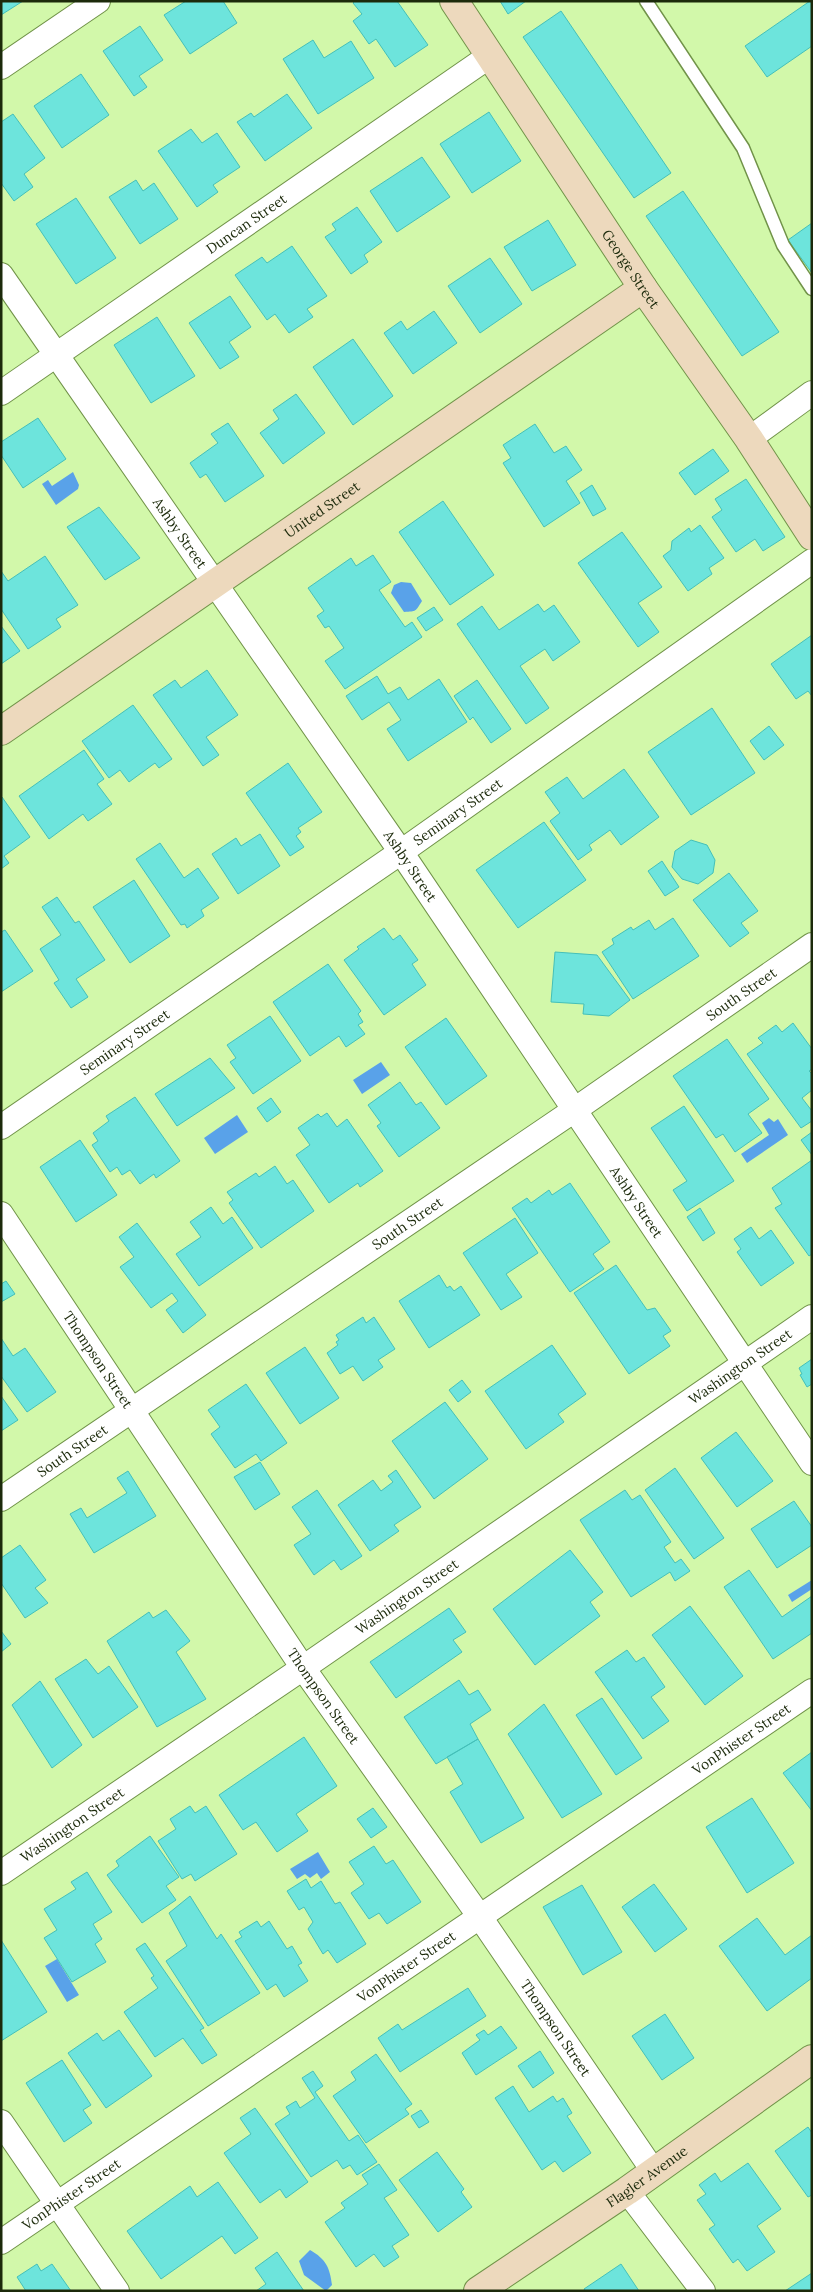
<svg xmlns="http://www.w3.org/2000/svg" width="813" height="2292" font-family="Lora,serif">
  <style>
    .water { fill: #59a2e9 }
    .building { fill: #6de4dc; stroke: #44c0b9 }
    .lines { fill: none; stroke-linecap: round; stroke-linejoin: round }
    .lane-casing { stroke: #719349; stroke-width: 15 }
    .street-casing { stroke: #719349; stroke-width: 26 }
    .secondary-casing { stroke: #719349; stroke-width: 30 }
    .lane { stroke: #fff; stroke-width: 12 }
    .street { stroke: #fff; stroke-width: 24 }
    .secondary { stroke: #edd9bd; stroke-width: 28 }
    .labels { text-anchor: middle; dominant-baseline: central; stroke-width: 5; stroke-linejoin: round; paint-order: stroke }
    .street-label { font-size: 14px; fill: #1c2a0b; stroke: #d2f8aa }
  </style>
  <rect width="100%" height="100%" fill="#d2f8aa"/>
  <path class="water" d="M73 472 79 485 78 489 56 505 42 484 48 480 52 486Z
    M401 582 411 583 422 601C415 612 417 611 404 612L391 593 394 585Z
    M381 1062 390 1075 362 1094 353 1080Z
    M237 1115 248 1132 215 1154 204 1138Z
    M769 1118 774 1122 778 1119 788 1135 747 1163 741 1154 769 1135 762 1123Z
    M812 1580V1589L792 1602 788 1595Z
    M318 1852 330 1872 321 1879 317 1873 310 1878 305 1874 297 1879 290 1869Z
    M57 1959 79 1995 67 2002 45 1966Z
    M310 2250C326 2259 330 2268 332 2285L326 2291 304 2275 299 2261Z"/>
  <path class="building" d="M1 1H23L1 15Z
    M186 1H223L237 23 190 54 164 15Z
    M355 1H397L428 45 395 67 376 39 369 44 353 21 362 14 353 3Z
    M500 1H526L508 14Z
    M810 1H812V46L767 77 745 46Z
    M561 11 671 173 634 198 523 37Z
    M140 26 163 60 139 76 147 87 134 96 103 51Z
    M313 40 324 58 351 41 374 78 318 114 283 59Z
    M81 74 109 115 62 148 34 106Z
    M287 94 312 128 265 161 237 122 251 113 254 117Z
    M489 112 521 161 472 193 440 144Z
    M13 114 45 158 24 174 33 187 14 201 1 183V122Z
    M191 129 202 143 217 133 240 167 213 185 218 192 197 207 158 151Z
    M422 157 450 197 397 232 370 191Z
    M136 180 143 191 154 183 178 219 140 244 109 197Z
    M683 191 779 332 742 356 646 216Z
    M76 198 116 258 76 284 36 224Z
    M357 207 382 242 364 255 368 262 351 274 325 237 336 230 332 224Z
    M548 220 576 265 532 291 504 247Z
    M812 223V273L788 240Z
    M292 246 327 296 307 309 313 317 289 333 275 314 267 320 235 275 262 257 267 263Z
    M490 258 522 304 480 333 448 286Z
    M230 296 251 327 229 342 239 357 220 369 189 323Z
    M434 311 457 343 413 374 384 333 401 321 407 330Z
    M157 317 195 376 151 403 114 345Z
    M353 339 393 396 353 425 313 367Z
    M296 394 325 433 283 464 260 433 279 419 273 410Z
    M38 418 66 459 23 488 1 455V442Z
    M228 423 264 476 225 502 206 474 200 478 190 463 218 443 211 434Z
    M535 424 554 453 566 446 582 470 566 481 580 503 544 527 503 463 511 458 503 445Z
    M713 449 729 471 695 495 679 473Z
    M746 479 785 537 763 551 755 539 736 552 712 517 722 510 715 499Z
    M592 485 606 509 593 516 580 493Z
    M443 501 494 575 450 605 399 532Z
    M99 507 140 558 105 580 67 527Z
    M700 525 724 558 709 568 712 574 688 591 663 556 671 550 672 541 689 528 691 532Z
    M622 532 662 587 638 603 659 632 638 647 578 563Z
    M373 555 391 582 379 590 405 627 412 622 422 637 345 689 325 661 344 648 329 626 325 628 317 616 324 611 308 588 351 558 356 566Z
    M45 556 78 605 56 619 61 627 28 649 1 609V571L8 581Z
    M538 604 544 612 554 605 580 642 553 661 545 649 520 666 549 708 526 724 457 624 482 606 499 630Z
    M434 607 443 620 426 631 417 618Z
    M1 626 20 651 1 664Z
    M812 635V696L808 691 796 699 771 664Z
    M207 670 238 715 206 737 219 755 203 766 153 695 175 680 181 688Z
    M377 676 388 694 400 687 408 700 439 679 467 722 408 761 387 729 401 720 389 702 362 720 346 696Z
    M477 680 511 729 491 743 473 717 470 720 454 696Z
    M133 705 172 759 159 768 155 763 129 782 120 770 109 778 82 741Z
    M712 708 755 773 691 815 648 752Z
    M769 726 784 745 764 760 750 741Z
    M84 750 104 779 97 784 112 804 88 821 83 814 49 839 19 796Z
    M288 763 322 812 298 828 301 832 296 836 304 847 290 856 246 793Z
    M624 769 659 817 621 845 610 830 589 845 592 850 578 860 550 821 560 813 545 792 567 777 583 799Z
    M2 797 30 837 4 856 9 863 1 869Z
    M544 822 586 880 518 928 476 870Z
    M260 834 280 866 238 894 212 854 236 838 241 846Z
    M691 840 707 845 715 860 713 873 698 884 682 879 672 867 675 851Z
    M160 843 184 878 198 868 219 898 201 910 204 916 187 928 185 924 181 925 136 859Z
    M662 861 679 887 665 896 648 871Z
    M729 873 758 911 741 923 749 933 730 947 693 900Z
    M134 880 170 936 130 963 93 907Z
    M57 897 75 923 79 921 105 960 76 979 88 997 71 1008 54 983 59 980 40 949 61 935 42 907Z
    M673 918 699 956 633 999 602 952 614 944 612 939 631 927 633 930 649 920 655 930Z
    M384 928 393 940 400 935 418 960 412 964 426 985 384 1015 344 960 359 949 357 947Z
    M5 930 33 971 1 992V932Z
    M555 952 597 955 630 1000 609 1016 583 1014 584 1004 551 1002Z
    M328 964 361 1011 358 1014 363 1022 358 1025 365 1034 346 1047 339 1036 310 1056 273 1002Z
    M270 1016 301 1061 253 1094 230 1062 236 1058 227 1045Z
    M446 1018 487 1076 446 1105 405 1047Z
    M793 1023 812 1049V1069L809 1071 812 1074V1090L802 1098 812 1111V1121L801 1128 747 1054 763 1043 758 1038 776 1025 782 1032Z
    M727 1039 769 1099 748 1114 762 1133 735 1152 723 1134 716 1138 673 1076Z
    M210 1058 235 1088 177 1126 155 1094Z
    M400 1082 416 1105 421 1102 440 1128 399 1157 377 1126 381 1123 368 1105Z
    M135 1097 180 1161 156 1178 154 1174 140 1184 130 1170 122 1175 117 1167 110 1172 92 1145 98 1141 93 1133 109 1121 106 1116Z
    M271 1098 281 1112 267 1122 257 1108Z
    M684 1106 734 1181 687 1211 673 1190 687 1181 651 1128Z
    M327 1113 337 1127 347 1119 383 1171 360 1187 358 1183 329 1203 296 1155 310 1145 298 1128 318 1114 321 1117Z
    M812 1132V1155L801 1140Z
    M80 1140 117 1195 76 1222 40 1167Z
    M812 1160V1254L809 1256 775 1208 782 1204 772 1188Z
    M275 1166 287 1184 293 1180 314 1211 261 1248 229 1203 233 1200 227 1192 256 1173 259 1177Z
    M570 1183 610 1242 593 1254 604 1269 570 1292 512 1208 527 1198 531 1203 549 1190 552 1195Z
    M211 1207 223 1224 232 1217 253 1248 199 1286 176 1254 201 1237 190 1222Z
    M700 1208 715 1233 703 1241 687 1217Z
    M515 1218 538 1253 506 1274 522 1297 501 1310 463 1253Z
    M137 1223 206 1315 183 1333 166 1310 178 1301 172 1293 151 1308 120 1267 134 1257 119 1237Z
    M751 1227 759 1239 771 1230 794 1263 761 1286 737 1252 741 1249 734 1239Z
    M616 1265 647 1310 655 1308 671 1331 663 1336 670 1346 629 1374 574 1293Z
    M439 1275 447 1288 450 1286 454 1291 461 1286 480 1315 429 1348 399 1301Z
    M6 1281 15 1294 1 1302V1284Z
    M363 1317 366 1323 374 1317 395 1349 378 1360 383 1367 363 1381 353 1366 340 1374 327 1353 338 1345 336 1342 339 1340 336 1335Z
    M1 1338 13 1356 25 1348 56 1392 27 1412 1 1376Z
    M552 1345 586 1394 558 1414 564 1422 526 1449 485 1391Z
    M305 1347 339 1398 300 1424 266 1373Z
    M812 1359V1384L807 1387 800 1375 802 1374 799 1368Z
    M462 1380 471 1392 458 1402 449 1390Z
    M246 1384 287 1443 261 1461 256 1454 235 1468 211 1434 220 1427 208 1410Z
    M1 1396 18 1420 1 1431Z
    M445 1402 488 1459 434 1499 392 1441Z
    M736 1432 773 1481 737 1507 701 1458Z
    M260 1462 280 1494 255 1510 234 1477Z
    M675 1468 724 1538 694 1559 645 1490Z
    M396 1470 421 1507 394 1525 399 1531 370 1551 338 1505 373 1480 381 1491 393 1482 388 1476Z
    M128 1471 156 1516 94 1553 70 1514 81 1508 87 1518 127 1493 117 1478Z
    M317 1490 362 1556 341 1570 334 1560 314 1575 294 1545 311 1534 292 1507Z
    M625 1490 632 1500 640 1495 671 1542 664 1547 675 1563 681 1559 690 1571 675 1581 670 1572 631 1597 580 1520Z
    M794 1501 812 1527V1545L777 1568 751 1529Z
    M20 1545 46 1580 35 1588 48 1603 25 1618 1 1583V1558Z
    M570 1550 603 1592 590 1602 600 1616 535 1665 493 1609Z
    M749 1570 782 1617 812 1596V1633L773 1659 724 1587Z
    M690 1606 743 1676 705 1705 652 1635Z
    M449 1608 466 1632 453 1640 462 1652 396 1698 370 1662Z
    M166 1610 190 1641 176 1652 206 1699 157 1727 107 1641 149 1612 153 1618Z
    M1 1631 11 1644 1 1652Z
    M627 1650 636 1662 644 1657 665 1687 651 1697 669 1721 643 1739 595 1672Z
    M86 1659 98 1674 109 1666 138 1707 93 1738 55 1679Z
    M459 1680 469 1695 478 1690 491 1710 470 1724 478 1739 436 1764 404 1717Z
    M40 1681 82 1745 52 1768 12 1705Z
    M602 1698 642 1758 616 1775 576 1715Z
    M544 1704 602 1794 562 1818 508 1734Z
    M304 1737 337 1786 296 1814 308 1831 277 1852 256 1822 243 1830 219 1795Z
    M478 1739 524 1818 481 1843 450 1792 463 1784 447 1757Z
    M812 1752V1811L783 1773Z
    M752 1798 794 1863 747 1893 706 1827Z
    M190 1806 195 1813 206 1806 237 1854 195 1881 191 1874 182 1879 158 1841 176 1829 170 1819Z
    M373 1808 387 1827 371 1838 357 1819Z
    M150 1836 179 1877 166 1886 176 1900 142 1923 107 1875 119 1866 116 1861Z
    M374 1846 386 1864 393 1860 421 1902 387 1924 379 1913 369 1919 351 1893 364 1884 349 1862Z
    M87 1872 112 1912 93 1924 102 1939 95 1944 106 1962 72 1982 44 1938 57 1930 44 1909 76 1889 71 1882Z
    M306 1879 311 1888 321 1881 335 1904 340 1902 366 1944 337 1963 328 1950 323 1954 308 1929 313 1922 304 1907 299 1910 287 1891Z
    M654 1884 687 1929 655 1952 622 1907Z
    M582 1885 622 1952 583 1975 543 1907Z
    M190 1896 217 1939 221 1934 260 1993 208 2026 166 1961 187 1946 169 1913Z
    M757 1918 785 1955 812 1935V1978L767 2011 719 1946Z
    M257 1921 261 1927 269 1921 287 1949 292 1946 302 1963 298 1965 308 1981 284 1997 276 1984 267 1990 235 1941 242 1937 239 1932Z
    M1 1940 47 2012 1 2041Z
    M145 1943 204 2028 200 2030 217 2055 202 2064 183 2038 155 2057 124 2012 158 1988 151 1978 154 1976 136 1949Z
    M468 1988 486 2016 400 2072 378 2038 398 2024 402 2030Z
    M665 2014 694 2058 662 2080 632 2036Z
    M501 2026 517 2048 476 2075 462 2053 480 2040 476 2035 484 2030 488 2035Z
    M119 2030 152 2076 106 2108 68 2053 97 2033 103 2041Z
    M540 2051 554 2073 533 2088 518 2066Z
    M376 2054 412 2104 405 2109 409 2114 366 2143 333 2096 356 2080 351 2072Z
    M62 2060 91 2105 83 2110 92 2123 64 2142 26 2083Z
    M313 2071 323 2086 315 2092 349 2141 358 2135 377 2162 357 2175 350 2165 343 2169 337 2160 311 2177 275 2124 290 2114 286 2107 296 2101 300 2108 315 2098 302 2078Z
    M513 2086 529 2112 553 2096 557 2102 563 2098 572 2113 567 2116 591 2153 563 2172 555 2161 542 2170 495 2098Z
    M255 2108 308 2182 286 2198 280 2189 260 2203 224 2153 251 2134 240 2118Z
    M421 2110 429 2122 419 2128 411 2116Z
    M808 2127 812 2133V2195L808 2197 775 2151Z
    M437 2152 464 2189 461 2192 472 2207 438 2232 399 2180Z
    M748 2163 781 2209 757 2226 775 2252 747 2271 738 2259 733 2263 709 2229 715 2225 697 2200 706 2194 699 2185 715 2173 721 2182Z
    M379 2164 397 2190 384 2198 409 2235 392 2246 399 2257 384 2267 374 2254 356 2267 325 2222 345 2208 341 2203 368 2184 362 2175Z
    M218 2182 258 2238 235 2254 222 2236 161 2279 127 2231 190 2186 197 2197Z
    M277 2252 304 2291H256L266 2284 255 2268Z
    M37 2264 41 2271 52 2264 71 2291H26L17 2277Z
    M621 2264 639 2291H585L584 2289Z
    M812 2273V2291H785Z"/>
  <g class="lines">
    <defs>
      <path id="lane" d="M646 1 743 148 783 245 812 289"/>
      <g id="street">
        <path d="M1 67 98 1"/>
        <path id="s1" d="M1 275 401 852 812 1463"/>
        <path id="s2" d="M1 393 491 55"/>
        <path d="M749 439 812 393"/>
        <path id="s3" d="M1 1127 401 852 812 561"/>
        <path id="s4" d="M1 1214 303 1668 480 1917 654 2172"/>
        <path id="s5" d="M1 1499 573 1111 812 945"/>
        <path id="s6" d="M1 1873 303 1668 812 1317"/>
        <path d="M1 2122 117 2291"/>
        <path d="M627 2191 703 2291"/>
        <path id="s7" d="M1 2242 812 1691"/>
      </g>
      <g id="secondary">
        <path id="s8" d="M454 1 643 288 749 439 812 536"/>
        <path id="s9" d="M1 731 643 288"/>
        <path id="s10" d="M478 2291 627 2191 812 2059"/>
      </g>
    </defs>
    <use href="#lane" class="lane-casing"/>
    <use href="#street" class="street-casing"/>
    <use href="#secondary" class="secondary-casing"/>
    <use href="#lane" class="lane"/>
    <use href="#street" class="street"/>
    <use href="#secondary" class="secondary"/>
  </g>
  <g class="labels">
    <g class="street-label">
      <text stroke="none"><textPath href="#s2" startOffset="298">Duncan Street</textPath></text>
      <text stroke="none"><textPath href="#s8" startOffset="321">George Street</textPath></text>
      <text stroke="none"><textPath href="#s9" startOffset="390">United Street</textPath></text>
      <text stroke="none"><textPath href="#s1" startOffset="314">Ashby Street</textPath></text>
      <text stroke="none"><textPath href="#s3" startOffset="555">Seminary Street</textPath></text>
      <text stroke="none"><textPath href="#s1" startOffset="719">Ashby Street</textPath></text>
      <text stroke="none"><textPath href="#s5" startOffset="896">South Street</textPath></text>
      <text stroke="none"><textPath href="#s3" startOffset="150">Seminary Street</textPath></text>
      <text stroke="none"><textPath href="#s1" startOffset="1124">Ashby Street</textPath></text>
      <text stroke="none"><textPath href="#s5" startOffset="491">South Street</textPath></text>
      <text stroke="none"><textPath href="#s4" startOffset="175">Thompson Street</textPath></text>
      <text stroke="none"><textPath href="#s6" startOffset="896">Washington Street</textPath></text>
      <text stroke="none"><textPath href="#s5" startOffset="86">South Street</textPath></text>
      <text stroke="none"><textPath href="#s6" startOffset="491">Washington Street</textPath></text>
      <text stroke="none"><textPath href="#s4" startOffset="580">Thompson Street</textPath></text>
      <text stroke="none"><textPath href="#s7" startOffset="895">VonPhister Street</textPath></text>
      <text stroke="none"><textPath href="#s6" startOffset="86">Washington Street</textPath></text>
      <text stroke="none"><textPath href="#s7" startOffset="490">VonPhister Street</textPath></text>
      <text stroke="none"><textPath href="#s4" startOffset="985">Thompson Street</textPath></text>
      <text stroke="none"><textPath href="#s10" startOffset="204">Flagler Avenue</textPath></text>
      <text stroke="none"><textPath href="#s7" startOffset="85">VonPhister Street</textPath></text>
    </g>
  </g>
  <rect width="813" height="2292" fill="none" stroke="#1c2a0b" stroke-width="5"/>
</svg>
